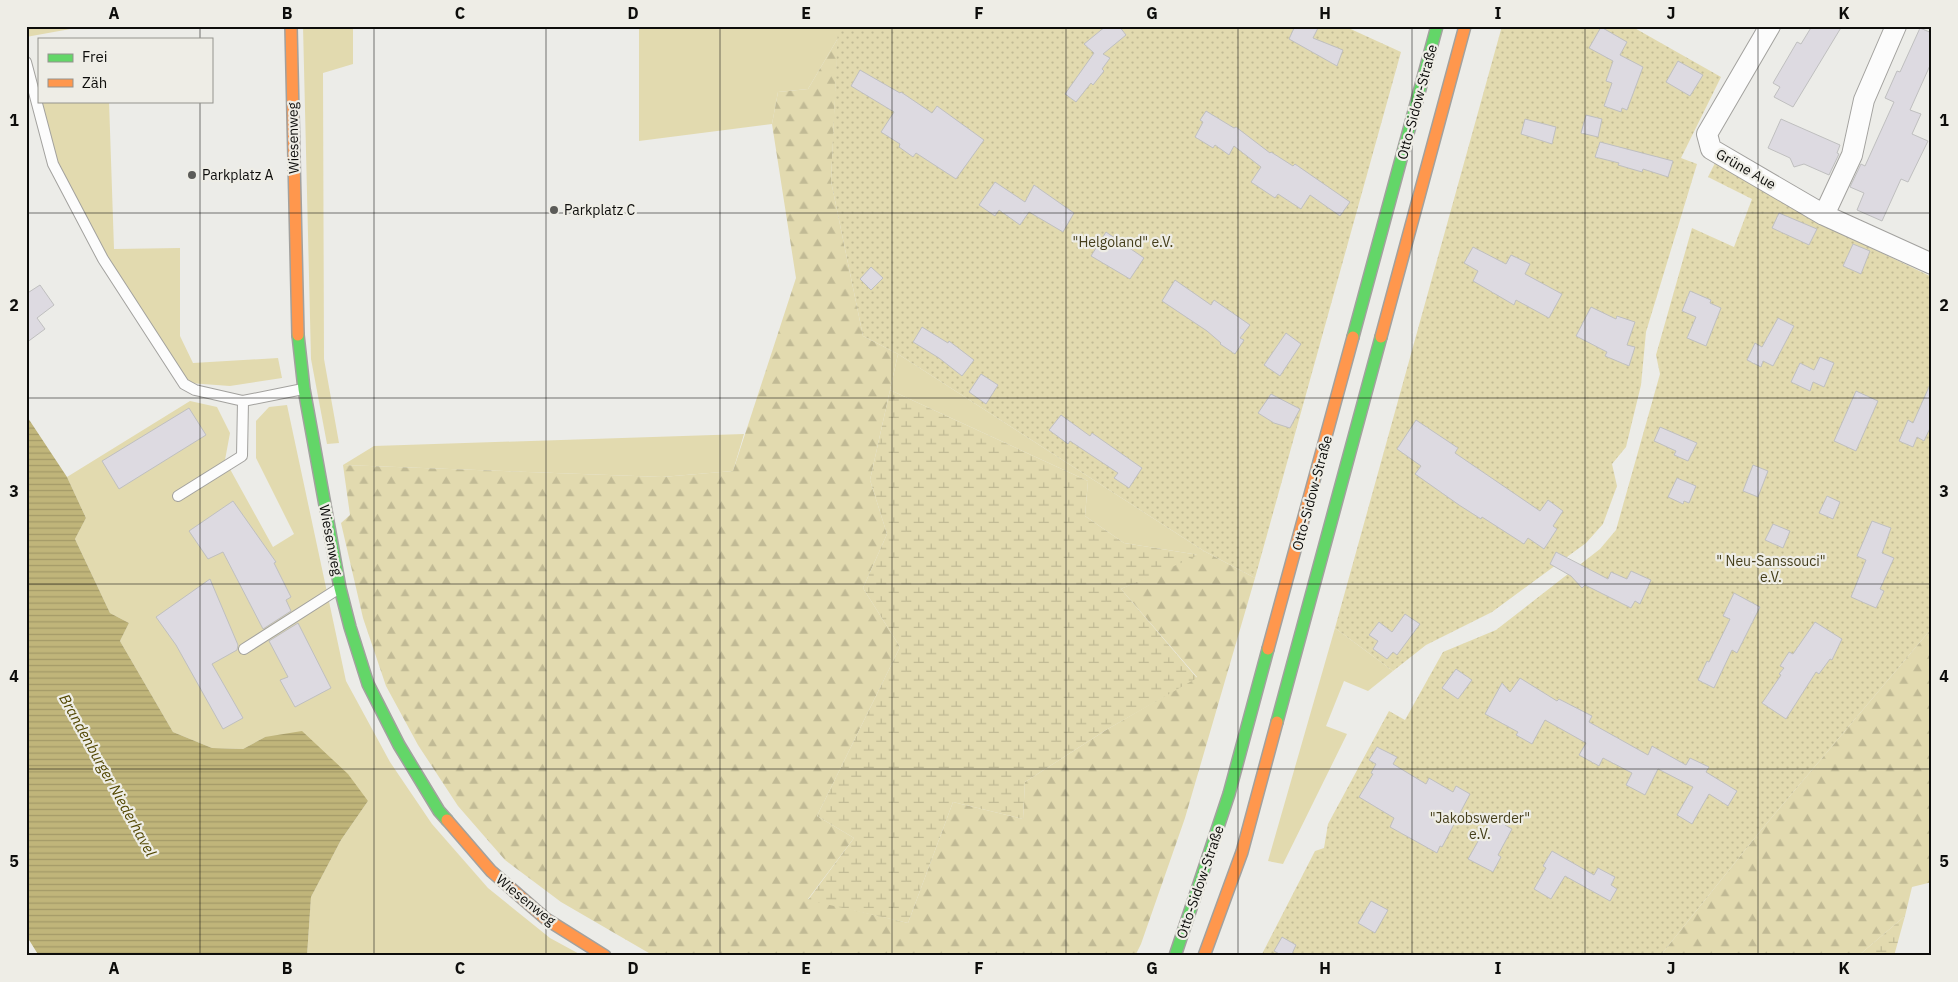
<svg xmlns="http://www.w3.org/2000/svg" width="1958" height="982" font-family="'IBM Plex Sans',sans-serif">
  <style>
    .grass { fill: #e2daaf }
    .forest { fill: url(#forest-firs) }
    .wetland { fill: url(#wetland-marsh) }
    .garden { fill: url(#garden-dots) }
    .water { fill: url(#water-rules) }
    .building { fill: #dddae1; stroke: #bfbfbf }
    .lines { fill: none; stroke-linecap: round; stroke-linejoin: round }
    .lane-casing { stroke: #a2a19e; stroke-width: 12 }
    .street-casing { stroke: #a2a19e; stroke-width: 22 }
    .fast-casing { stroke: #a2a19e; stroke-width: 14 }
    .slow-casing { stroke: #a2a19e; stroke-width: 14 }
    .lane { stroke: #fcfcfc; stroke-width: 10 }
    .street { stroke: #fcfcfc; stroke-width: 20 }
    .fast { stroke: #63d668; stroke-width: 11 }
    .slow { stroke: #ff974d; stroke-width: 11 }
    .grid { fill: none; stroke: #0d0d0b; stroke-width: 1; stroke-opacity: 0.55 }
    .poi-dot { fill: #5b5b58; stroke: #eeede6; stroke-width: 2 }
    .labels { text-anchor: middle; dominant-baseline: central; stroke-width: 4.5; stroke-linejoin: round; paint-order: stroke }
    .street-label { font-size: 14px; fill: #0d0d0b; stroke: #eeede6 }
    .poi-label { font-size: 14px; fill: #0d0d0b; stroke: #eeede6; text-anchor: start }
    .park-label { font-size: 14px; fill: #453e1b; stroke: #eeede6 }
    .water-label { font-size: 15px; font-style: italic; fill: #514601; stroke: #eeede6 }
    .neatline { fill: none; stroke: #0d0d0b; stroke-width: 2 }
    .grid-label { font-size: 16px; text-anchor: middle; font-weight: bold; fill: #0d0d0b }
  </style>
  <defs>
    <pattern id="forest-firs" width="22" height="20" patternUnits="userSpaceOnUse" patternTransform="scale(1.25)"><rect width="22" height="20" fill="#e2daaf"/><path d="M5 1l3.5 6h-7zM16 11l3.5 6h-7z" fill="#c1ba95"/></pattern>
    <pattern id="wetland-marsh" width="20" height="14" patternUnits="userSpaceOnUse" patternTransform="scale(1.25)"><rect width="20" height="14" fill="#e2daaf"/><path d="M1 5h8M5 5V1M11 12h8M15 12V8" fill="none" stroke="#c1ba95"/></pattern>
    <pattern id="garden-dots" width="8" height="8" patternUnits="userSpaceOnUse" patternTransform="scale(1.25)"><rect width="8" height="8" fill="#e2daaf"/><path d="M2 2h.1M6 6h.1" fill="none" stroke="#c1ba95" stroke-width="1.8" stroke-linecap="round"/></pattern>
    <pattern id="water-rules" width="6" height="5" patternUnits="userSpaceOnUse" patternTransform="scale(1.25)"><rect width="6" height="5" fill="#c0b57a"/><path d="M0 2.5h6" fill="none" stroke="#a49a68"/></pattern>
  </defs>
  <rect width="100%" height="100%" fill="#ecece8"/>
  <path class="grass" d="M26 26H87L26 37Z
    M303 26H353V64L323 73 324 359 339 443 327 444 311 359Z
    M639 26H838V38L808 89 778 92 772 124 639 141Z
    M42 101H109L114 249 180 248V336L193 363 278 358 282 378 230 386 189 383 107 256 57 163Z
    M898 354 1204 551 1199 555 1124 543 1085 516 1088 481 890 390Z
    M190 401 217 407 230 433 225 460 273 547 294 534 256 458V421L269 407 287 405 346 681 390 762 432 824 488 888 550 938 583 956H307L311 897 341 840 368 801 265 737 243 749 212 748 173 732 120 641 129 623 110 613 75 539 86 518 67 477Z
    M744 434 733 471 662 477 343 465 374 446Z
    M1335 628 1393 671 1368 691 1344 681 1326 726 1347 734 1283 864 1268 861Z"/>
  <path class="forest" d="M838 38 831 181 863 336 898 354 870 480 887 534 863 588 900 647 817 816 854 838 808 899 908 923 953 802 1023 819 1025 782 1106 730 1197 677 1121 589 1204 551 1255 578 1185 818 1141 944 1135 956H654L561 902 505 860 458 806 418 745 386 686 363 618 341 523 350 515 343 465 662 477 733 471 796 278 772 124 778 92 808 89Z
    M1932 628V882L1912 887 1905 916 1858 956H1660L1762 829Z"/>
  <path class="wetland" d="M890 390 1088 481 1085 516 1124 543 1199 555 1121 589 1197 678 1106 730 1025 782 1023 819 953 802 908 923 808 900 854 838 817 816 900 647 863 588 887 534 870 480Z
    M1905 916 1894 956H1858Z"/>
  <path class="garden" d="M838 26H1344L1401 52 1255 578 1204 551 898 354 863 336 831 181Z
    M1502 26H1631L1721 77 1681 158 1697 164 1646 332 1641 385 1626 447 1612 464 1617 486 1603 524 1586 543 1492 612 1426 645 1393 671 1335 628Z
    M1716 161 1813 220 1932 277V628L1762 829 1660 956H1261L1315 851 1324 848 1328 824 1389 711 1405 720 1443 652 1496 630 1600 549 1616 530 1660 374 1656 355 1692 228 1734 247 1752 199 1708 177Z"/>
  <path class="water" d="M26 415 67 477 86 518 75 539 110 613 129 623 120 641 173 732 212 748 243 749 265 737 302 731 348 774 368 801 341 840 311 897 307 956H39L26 935Z"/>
  <path class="building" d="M1106 26H1119L1126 35 1103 54 1110 58 1102 69 1104 71 1093 85 1091 83 1076 102 1065 94 1094 53 1084 44Z
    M1295 26H1319L1313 38 1343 50 1337 66 1289 39Z
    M1812 26H1842L1793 107 1774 97 1780 87 1773 83 1797 42 1801 44Z
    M1601 27 1627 42 1620 55 1643 67 1627 110 1622 108 1621 112 1604 106 1612 83 1606 81 1613 61 1589 48Z
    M1920 28 1932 33V61L1910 110 1921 114 1912 134 1928 141 1908 182 1901 179 1882 221 1857 210 1864 193 1850 187 1861 164 1865 166 1894 102 1885 98 1897 71 1900 72Z
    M1678 61 1703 75 1690 96 1666 82Z
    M860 70 900 93 901 92 932 113 937 106 984 140 956 179 916 153 913 157 899 147 900 144 881 132 894 112 851 86Z
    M1206 111 1234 128 1236 127 1270 153 1271 152 1293 166 1295 164 1350 202 1340 216 1310 195 1301 209 1278 194 1275 198 1251 182 1261 167 1234 146 1229 155 1215 145 1213 148 1195 137 1203 122 1200 120Z
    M1586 115 1602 119 1598 137 1581 133Z
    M1525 119 1556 127 1552 144 1521 134Z
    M1781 119 1840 145 1837 153 1839 154 1829 175 1804 164 1794 167 1790 158 1768 148Z
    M1600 142 1673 161 1668 177 1643 169 1642 172 1618 165 1619 163 1595 157Z
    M995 182 1025 202 1034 185 1074 213 1063 232 1029 212 1020 225 999 210 995 216 979 205Z
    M1779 213 1817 229 1809 245 1772 228Z
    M1106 232 1144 258 1130 279 1091 256Z
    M1853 244 1870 251 1861 274 1843 266Z
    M1473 247 1506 264 1511 255 1530 264 1525 274 1562 294 1549 318 1516 300 1514 305 1473 281 1478 271 1464 263Z
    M871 267 883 278 871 290 860 279Z
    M1175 280 1211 305 1214 300 1250 325 1240 338 1244 340 1235 354 1220 344 1221 343 1207 331 1162 301Z
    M40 285 54 305 37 318 45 329 26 343V294Z
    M1690 291 1711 300 1710 303 1721 308 1706 346 1687 338 1696 317 1682 311Z
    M1591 307 1616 319 1617 316 1635 322 1627 345 1635 347 1629 366 1605 356 1607 352 1576 336Z
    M1778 318 1794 326 1773 366 1763 361 1761 367 1747 360 1755 343 1762 347Z
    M922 327 948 343 949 341 974 360 962 376 939 358 913 342Z
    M1286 333 1301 344 1280 376 1264 365Z
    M1820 357 1834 363 1824 387 1813 382 1810 391 1791 382 1800 363 1814 370Z
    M981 374 998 385 986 404 969 392Z
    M1932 380V424L1924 441 1917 437 1913 447 1899 441 1908 420 1913 423Z
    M1856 391 1878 401 1856 451 1834 441Z
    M1271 394 1300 409 1290 428 1274 423 1258 413Z
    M189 408 206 435 119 489 102 461Z
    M1061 415 1090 436 1092 433 1142 468 1129 488 1114 478 1118 473 1070 441 1068 444 1049 430Z
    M1416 420 1458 448 1455 453 1540 511 1548 500 1563 511 1553 526 1557 529 1544 549 1528 538 1524 544 1482 517 1481 519 1459 505 1415 474 1421 466 1397 449Z
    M1660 427 1697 443 1688 461 1674 455 1676 451 1654 441Z
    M1753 465 1768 471 1758 497 1743 491Z
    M1677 478 1696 486 1689 503 1684 501 1683 504 1668 497Z
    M1827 496 1840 502 1833 519 1819 513Z
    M233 501 276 562 274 563 291 597 286 600 291 611 263 629 223 552 208 559 189 531Z
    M1872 521 1891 528 1882 553 1894 558 1880 589 1884 591 1876 608 1851 597 1866 560 1857 556Z
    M1773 524 1790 531 1783 548 1765 540Z
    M1556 552 1608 579 1611 572 1627 579 1631 571 1651 580 1640 604 1635 601 1631 608 1585 585 1582 588 1571 576 1550 564Z
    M210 579 238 645 237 650 212 664 243 718 223 729 176 645 156 617Z
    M1734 593 1760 607 1737 653 1732 650 1714 688 1698 680 1707 661 1709 662 1730 619 1723 616Z
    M1405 614 1420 624 1397 655 1393 652 1387 659 1373 649 1378 641 1369 635 1379 622 1392 632Z
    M1815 622 1842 639 1832 660 1830 659 1819 674 1816 672 1786 719 1762 703 1781 675 1779 674 1784 668 1780 666 1789 652 1793 654Z
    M298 623 331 688 295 707 280 680 288 677 269 641Z
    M1456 669 1472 680 1458 699 1442 688Z
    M1520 678 1557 701 1559 699 1592 716 1589 722 1648 755 1652 746 1686 765 1690 758 1709 767 1706 772 1737 791 1728 806 1709 794 1692 824 1677 815 1693 787 1658 769 1645 795 1626 785 1632 773 1603 758 1599 766 1579 755 1586 743 1545 720 1532 744 1516 735 1518 732 1485 714 1502 683 1510 692Z
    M1377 747 1397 757 1393 764 1426 784 1429 778 1453 792 1456 786 1470 794 1442 847 1440 846 1437 853 1390 827 1394 818 1359 797 1373 774 1371 773 1376 764 1369 760Z
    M1494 813 1508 821 1505 825 1512 829 1498 855 1501 857 1493 872 1468 859Z
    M1552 851 1594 875 1598 868 1615 877 1611 885 1617 889 1610 901 1565 876 1551 899 1534 889 1546 868 1543 866Z
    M1371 901 1388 910 1375 933 1358 923Z
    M1282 937 1296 945 1291 956H1283L1274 951Z"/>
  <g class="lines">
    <defs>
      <path id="lane" d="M26 62 53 164 103 259 184 384 195 390 243 401 303 389
        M178 496 242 456 243 401
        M244 649 338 589"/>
      <path id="street" d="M1770 26 1707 134 1711 149 1824 215 1932 264
        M1824 215 1852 155 1864 100 1896 26"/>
      <path id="fast" d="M298 335 304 389 340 588 350 627 368 684 399 745 439 811 447 820
        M1353 337 1437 26
        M1277 722 1381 337
        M1175 956 1229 794 1268 649"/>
      <path id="slow" d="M291 26 298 335
        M1381 337 1465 26
        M1268 649 1353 337
        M447 820 491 871 546 919 605 956
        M1204 956 1242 852 1277 722"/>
    </defs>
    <use href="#lane" class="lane-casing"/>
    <use href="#street" class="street-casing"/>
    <use href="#fast" class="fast-casing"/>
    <use href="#slow" class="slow-casing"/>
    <use href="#lane" class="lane"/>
    <use href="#street" class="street"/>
    <use href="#fast" class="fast"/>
    <use href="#slow" class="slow"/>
  </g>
  <path class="grid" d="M200 26V39M374 26V956M546 26V956M720 26V956M892 26V956M1066 26V956M1238 26V956M1412 26V956M1585 26V956M1758 26V956M200 101V956M26 213H1932M26 398H1932M26 584H1932M26 769H1932"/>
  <g class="poi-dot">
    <circle cx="192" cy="175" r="5"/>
    <circle cx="554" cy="210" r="5"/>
  </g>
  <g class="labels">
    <g class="street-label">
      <text transform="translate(1417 102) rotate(-75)">Otto-Sidow-Straße</text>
      <text transform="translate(293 138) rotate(-91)">Wiesenweg</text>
      <text transform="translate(1746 169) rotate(30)">Grüne Aue</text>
      <text transform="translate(1312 493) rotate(-75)">Otto-Sidow-Straße</text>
      <text transform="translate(331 540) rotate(79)">Wiesenweg</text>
      <text transform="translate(1200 882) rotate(-71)">Otto-Sidow-Straße</text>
      <text transform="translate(526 900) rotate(39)">Wiesenweg</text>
    </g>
    <g class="poi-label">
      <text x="202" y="175">Parkplatz A</text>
      <text x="564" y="210">Parkplatz C</text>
    </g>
    <g class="park-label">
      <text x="1123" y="242">"Helgoland" e.V.</text>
      <text x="1771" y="561">" Neu-Sanssouci"<tspan x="1771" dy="16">e.V.</tspan></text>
      <text x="1480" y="818">"Jakobswerder"<tspan x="1480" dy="16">e.V.</tspan></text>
    </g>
    <g class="water-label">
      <text transform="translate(108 775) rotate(61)">Brandenburger Niederhavel</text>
    </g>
  </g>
  <rect width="1958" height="982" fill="none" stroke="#eeede6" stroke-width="55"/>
  <rect x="38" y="38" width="175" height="65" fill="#eeede6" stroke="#94938e"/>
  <rect x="48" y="54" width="25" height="8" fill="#63d668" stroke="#94938e"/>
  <text x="82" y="62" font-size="15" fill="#0d0d0b">Frei</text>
  <rect x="48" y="79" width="25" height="8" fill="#ff974d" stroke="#94938e"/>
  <text x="82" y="88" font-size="15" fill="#0d0d0b">Zäh</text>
  <rect x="28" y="28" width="1902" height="926" class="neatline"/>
  <g class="grid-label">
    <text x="114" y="19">A</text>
    <text x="287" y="19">B</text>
    <text x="460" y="19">C</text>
    <text x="633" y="19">D</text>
    <text x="806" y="19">E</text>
    <text x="979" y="19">F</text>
    <text x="1152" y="19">G</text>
    <text x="1325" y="19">H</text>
    <text x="1498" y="19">I</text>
    <text x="1671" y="19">J</text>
    <text x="1844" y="19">K</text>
    <text x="14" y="126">1</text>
    <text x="1944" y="126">1</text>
    <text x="14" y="311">2</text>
    <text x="1944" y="311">2</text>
    <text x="14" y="497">3</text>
    <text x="1944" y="497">3</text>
    <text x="14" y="682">4</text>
    <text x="1944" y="682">4</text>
    <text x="14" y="867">5</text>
    <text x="1944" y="867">5</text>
    <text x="114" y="974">A</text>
    <text x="287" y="974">B</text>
    <text x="460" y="974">C</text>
    <text x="633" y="974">D</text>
    <text x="806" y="974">E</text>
    <text x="979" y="974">F</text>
    <text x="1152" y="974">G</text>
    <text x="1325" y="974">H</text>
    <text x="1498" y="974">I</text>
    <text x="1671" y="974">J</text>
    <text x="1844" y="974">K</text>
  </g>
</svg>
